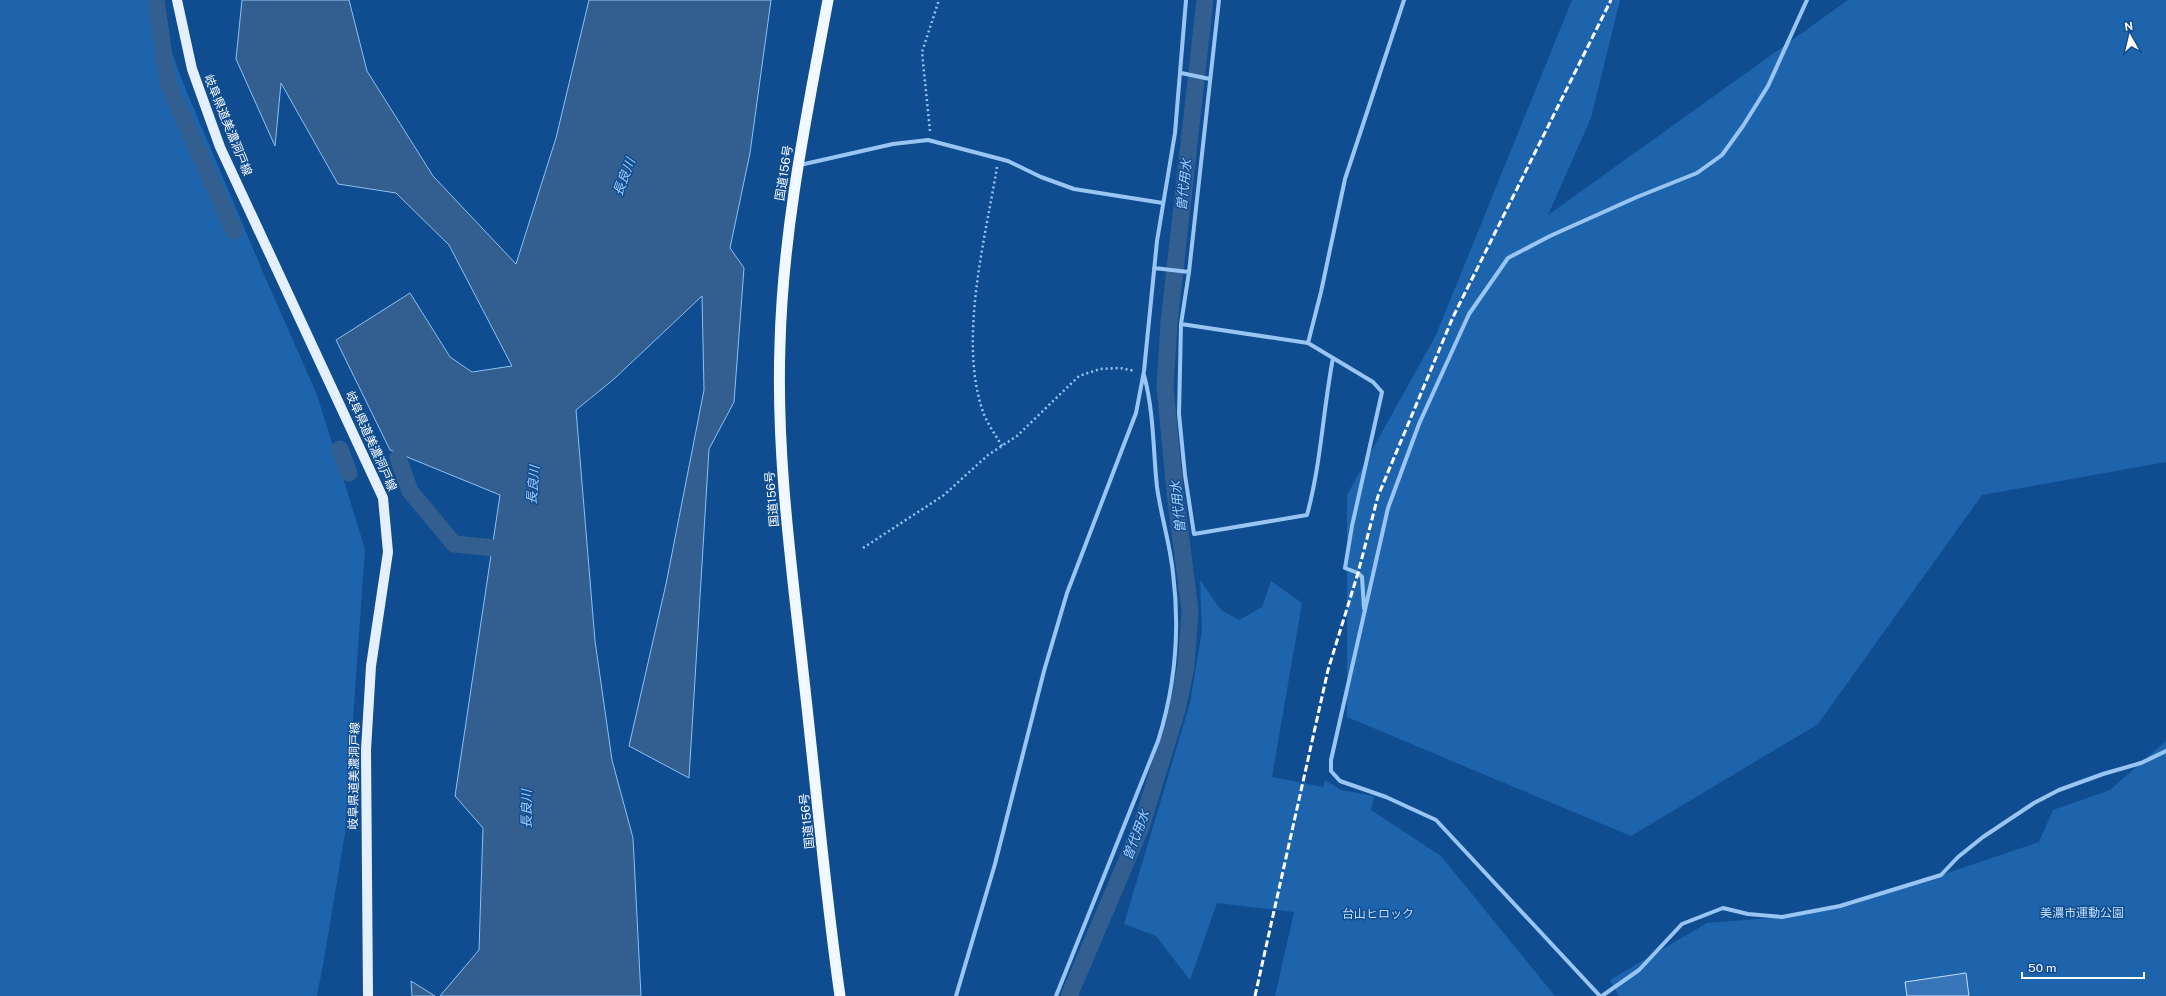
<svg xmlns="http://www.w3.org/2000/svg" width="2166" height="996" font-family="'Public Sans','Noto Sans JP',sans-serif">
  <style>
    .green { fill: #1e64ad }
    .water { fill: #325f90; stroke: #8bc1f7 }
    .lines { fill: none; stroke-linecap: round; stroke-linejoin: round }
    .canal { stroke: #325f90; stroke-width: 17 }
    .building { fill: #3876b9; stroke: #c1defe }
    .path { stroke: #99c5f3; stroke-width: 2.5; stroke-dasharray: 2 3; stroke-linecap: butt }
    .minor { stroke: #99c5f3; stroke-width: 4 }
    .primary { stroke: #e5f0ff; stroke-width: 10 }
    .trunk { stroke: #f2f8ff; stroke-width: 11 }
    .rail { stroke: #fff; stroke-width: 3; stroke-dasharray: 7 3; stroke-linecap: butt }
    .labels { text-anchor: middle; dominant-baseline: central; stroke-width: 3; stroke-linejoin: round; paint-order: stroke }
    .street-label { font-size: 12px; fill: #fff; stroke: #104c90 }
    .park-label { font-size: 12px; fill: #c1defe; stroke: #104c90 }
    .water-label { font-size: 13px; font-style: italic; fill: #a5cffa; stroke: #104c90 }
  </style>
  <rect width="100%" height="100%" fill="#104c90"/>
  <path class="green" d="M0 0H153L183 83 262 270 317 395 365 549 345 833 324 959 317 996H0Z
    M1572 0H1620L1591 118 1548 215 1848 0H2166V462L1982 495 1818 724 1631 836 1347 717V495L1436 335Z
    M1200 580 1221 610 1239 620 1262 607 1271 581 1302 603 1272 777 1323 787 1325 780 1341 790 1374 796 1371 810 1441 856 1555 996H1275L1294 912 1217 903 1190 980 1156 936 1124 924 1190 703 1202 631Z
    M2166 741V996H1619L1610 980 1707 923 1782 917 1852 905 2039 842 2053 810 2110 790Z"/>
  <path class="water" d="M242 0H349L367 71 433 176 516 264 556 138 589 0H771L750 153 730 248 744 268 734 402 709 449 689 778 629 746 666 584 704 390 702 296 614 379 576 410 595 641 612 760 633 838 641 996H440L479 950 483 828 455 796 500 495 390 450 336 340 410 293 450 357 472 372 512 366 449 245 396 193 338 184 281 83 275 146 236 59Z
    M411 981 435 996H412Z"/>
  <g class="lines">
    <path class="canal" d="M156 0 168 84 234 231
      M340 449 349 473
      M398 458 410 491 454 544 514 550
      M1069 996 1141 827 1177 710 1186 667 1190 611 1175 492 1165 387 1169 323 1205 0"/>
  </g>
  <path class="building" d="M1966 973 1969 996H1907L1905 982Z"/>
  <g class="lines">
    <path class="path" d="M930 131 922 52 939 0
      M997 167C985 240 959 337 982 409 986 422 995 434 1002 446
      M863 548 944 495 988 455 1017 436 1079 376 1100 369 1120 368 1135 371"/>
    <path class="minor" d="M1181 73 1210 79
      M800 165 893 144 928 140 1008 161 1041 177 1074 189 1163 203
      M1154 268 1189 272
      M1181 324 1308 343 1333 358C1323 410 1321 464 1307 515L1194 534 1185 475 1179 414 1181 324 1189 272 1219 0
      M1308 343 1321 292 1345 179 1404 0
      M1333 358 1373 382 1382 392 1352 526 1345 568 1358 573 1362 577 1364 608
      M956 996 995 864 1044 671 1067 593 1136 413 1144 371 1157 241 1175 133 1186 0
      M1056 996 1158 741C1175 687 1180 629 1173 573 1170 544 1161 516 1157 487 1153 450 1154 412 1144 375
      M1600 996 1436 820 1386 797 1340 781 1331 771V760L1388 508 1419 424 1469 314 1508 258 1550 236 1637 197 1697 173 1722 155 1743 126 1768 86 1807 0
      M1602 996 1639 970 1682 924 1723 908 1748 914 1782 917 1840 906 1941 875 1958 857 1983 837 2034 803 2059 790 2103 774 2141 763 2166 751"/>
    <path class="primary" d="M177 0 192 69 220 147 383 498 388 552 371 666 366 750 368 996"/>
    <path class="trunk" d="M828 0C807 114 783 228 780 344 776 457 792 569 804 680 816 786 825 891 840 996"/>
    <path class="rail" d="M1255 996 1328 670 1358 573 1378 496 1453 317 1611 0"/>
  </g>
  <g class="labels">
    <g class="street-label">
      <text transform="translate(228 125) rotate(68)">岐阜県道美濃洞戸線</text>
      <text transform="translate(784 173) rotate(-81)">国道156号</text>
      <text transform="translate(371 441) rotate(66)">岐阜県道美濃洞戸線</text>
      <text transform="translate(772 499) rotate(-95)">国道156号</text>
      <text transform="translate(354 776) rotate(-89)">岐阜県道美濃洞戸線</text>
      <text transform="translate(807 821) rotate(-96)">国道156号</text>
    </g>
    <g class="park-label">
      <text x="2082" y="913">美濃市運動公園</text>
      <text x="1378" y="914">台山ヒロック</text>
    </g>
    <g class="water-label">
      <text transform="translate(624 177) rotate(-69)">長良川</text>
      <text transform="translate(1184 185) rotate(-84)">曽代用水</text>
      <text transform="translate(533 485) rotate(-85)">長良川</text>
      <text transform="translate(1178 507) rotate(-96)">曽代用水</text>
      <text transform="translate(526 809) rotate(-90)">長良川</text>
      <text transform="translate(1136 835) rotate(-69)">曽代用水</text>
    </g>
  </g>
  <g transform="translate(2130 36) rotate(352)" stroke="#104c90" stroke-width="3" paint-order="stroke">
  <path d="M0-3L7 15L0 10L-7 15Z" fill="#ffffff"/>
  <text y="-6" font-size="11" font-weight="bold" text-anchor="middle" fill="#ffffff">N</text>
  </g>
  <path d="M2022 972v6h122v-6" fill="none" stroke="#ffffff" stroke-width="2"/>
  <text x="2028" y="972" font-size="12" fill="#ffffff" stroke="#104c90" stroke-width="3" paint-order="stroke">50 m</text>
</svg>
